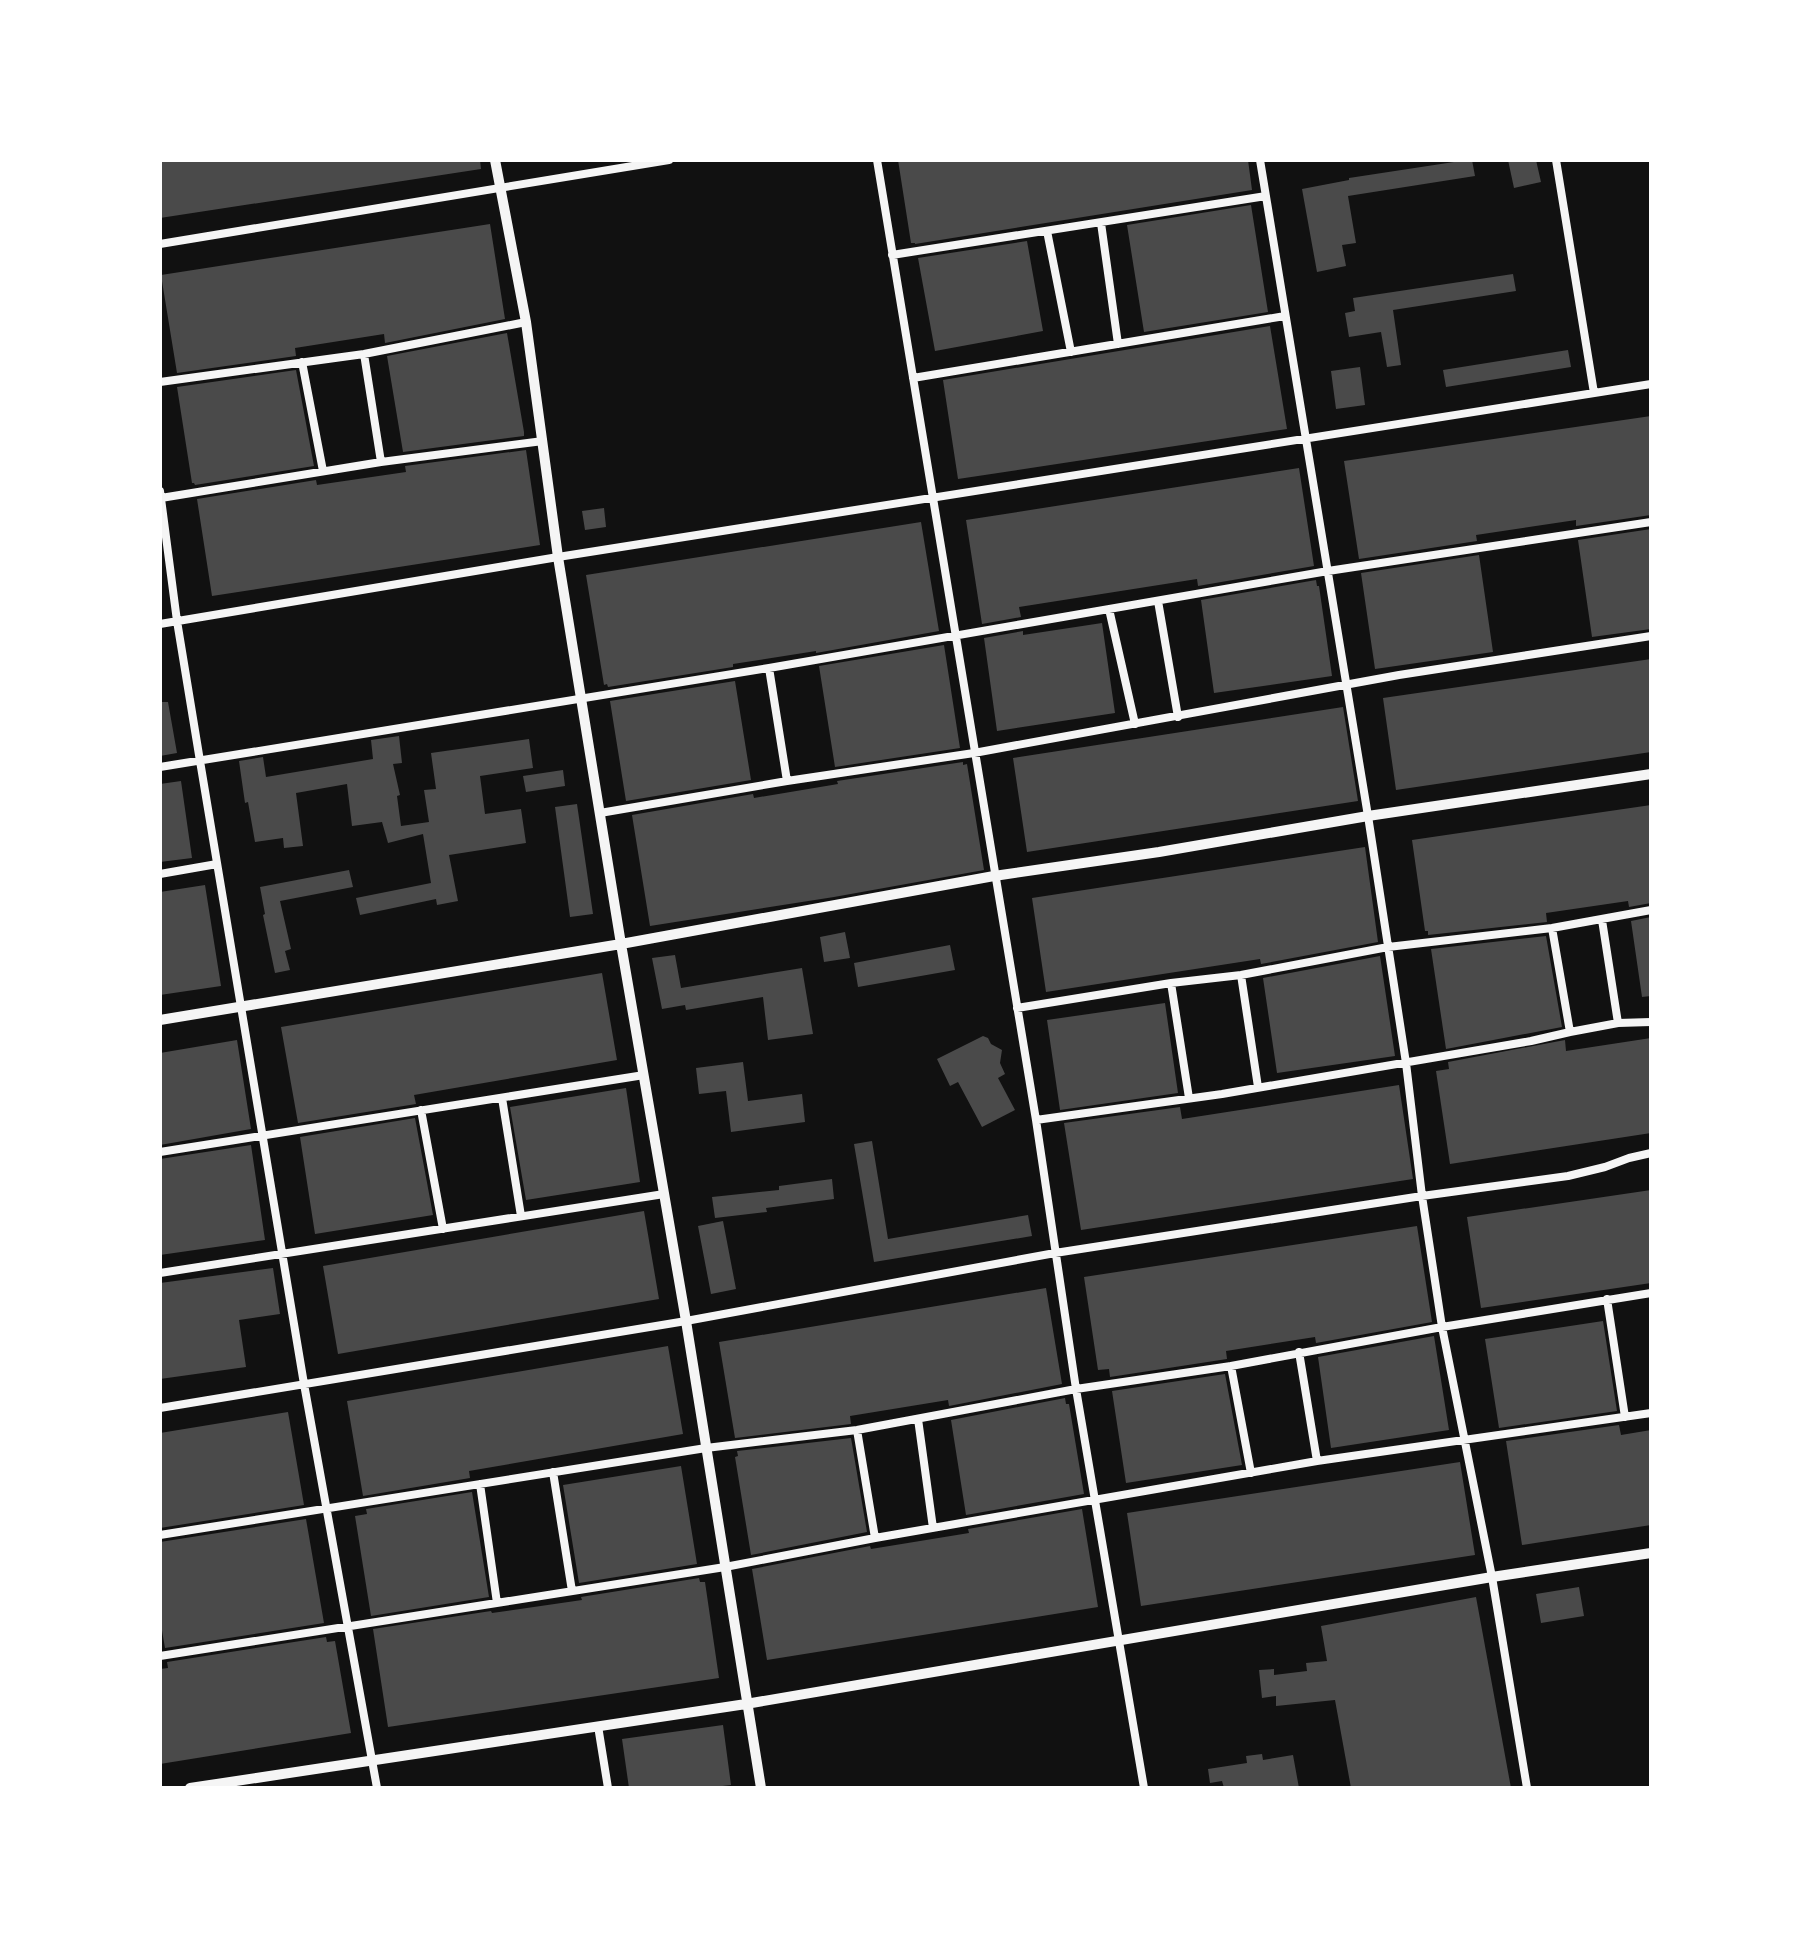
<svg xmlns="http://www.w3.org/2000/svg" width="1811" height="1948" font-family="Commissioner,sans-serif">
  <style>
    .building { fill: #4a4a4a }
    .lines { fill: none; stroke-linecap: round; stroke-linejoin: round }
    .minor { stroke: #f5f5f5; stroke-width: 8 }
    .tertiary { stroke: #f5f5f5; stroke-width: 10 }
  </style>
  <rect width="100%" height="100%" fill="#111"/>
  <path class="building" d="M160 160H480L481 169 160 218Z
    M898 160H1248L1252 190 915 244V243H911Z
    M1467 160H1472L1475 176 1348 196 1356 243 1342 245 1346 266 1317 272 1302 189 1349 180V178Z
    M1508 160H1536L1541 182 1514 188Z
    M1251 205 1268 312 1144 332 1127 225Z
    M490 224 505 319 385 343 384 334 295 348 296 356 177 373 161 275Z
    M1027 241 1043 331 935 351 918 258Z
    M1513 274 1516 291 1393 310 1401 365 1387 367 1381 332 1349 337 1345 313 1355 311 1353 298Z
    M1270 326 1287 429 958 479 943 380Z
    M507 333 524 432V436L403 452 387 356Z
    M1568 350 1571 367 1446 387 1443 370Z
    M1360 367 1365 405 1336 409 1331 371Z
    M296 370 314 466 195 485 194 483H192L177 387Z
    M1651 416V515L1576 526V520L1476 535 1477 541 1359 559 1344 461Z
    M526 450 540 545 212 596 197 499 316 480 317 485 406 472 405 466Z
    M1299 468 1314 566 1198 586 1197 579 1019 607 1021 617 982 624 966 520Z
    M604 508 606 527 585 530 582 511Z
    M921 522 939 631 816 653V651L733 664V667L608 687 607 684 604 685 586 575Z
    M1651 529V629L1592 637 1578 540Z
    M1479 555 1493 652 1375 669 1361 573Z
    M1316 580 1317 586H1319L1332 676 1214 693 1201 600Z
    M1102 623 1115 713 997 731 984 638 1023 631V635Z
    M944 645 960 748 835 767 819 666Z
    M1651 659V752L1396 790 1383 698Z
    M735 681 751 780 626 801 610 701Z
    M160 702H168L177 753 160 756Z
    M1343 707 1358 801 1027 852 1013 758Z
    M399 736 402 763 393 764 400 795 397 796 401 826 429 822 424 790 436 789 431 753 529 739 533 768 480 776 485 814 521 809 526 843 449 855 458 901 437 905 436 899 360 915 356 898 431 883 423 834 388 843 382 822 352 826 347 784 296 793 303 846 284 848 283 838 255 842 248 802 245 803 239 761 263 757 266 777 373 759 371 740Z
    M963 762V765L967 764 984 870 834 897 650 926 632 815 753 794 754 798 838 784 837 781Z
    M563 770 565 786 526 792 523 776Z
    M181 781 192 858 160 862V784Z
    M577 804 593 914 570 917 555 807Z
    M1651 805V903L1629 907 1628 901 1546 913 1547 922 1428 935V931H1425L1412 840Z
    M1365 847 1378 942 1261 964 1260 959 1046 992 1032 898Z
    M349 870 353 887 280 901 291 949 285 951 290 970 275 973 263 915 265 914 260 887Z
    M205 885 221 986 160 995V892Z
    M1651 917V996L1642 997 1631 921Z
    M845 932 850 958 824 962 820 937Z
    M1546 936 1562 1027 1446 1049 1431 949Z
    M950 945 955 970 858 987 854 963Z
    M675 955 681 988 802 968 813 1034 768 1040 763 997 686 1010 685 1005 662 1009 652 958Z
    M1380 956 1395 1056 1277 1073 1263 978Z
    M602 973 617 1060 414 1095 416 1104 298 1123 281 1027Z
    M1165 1003 1178 1093 1060 1110 1047 1020Z
    M983 1036 988 1038 991 1044 1002 1050 1000 1063 1005 1074 998 1078 1015 1110 982 1127 958 1082 950 1086 937 1059Z
    M1651 1038V1133L1450 1164 1436 1071 1449 1069 1448 1062 1565 1040 1566 1051Z
    M237 1040 251 1129 160 1145V1053Z
    M743 1062 748 1101 802 1094 805 1122 731 1132 726 1091 699 1094 696 1068Z
    M1399 1085 1413 1179 1081 1230 1064 1123 1180 1107 1182 1119Z
    M626 1088 640 1182 526 1200 510 1107Z
    M415 1118 433 1215 315 1234 300 1137Z
    M872 1141 888 1239 1028 1215 1032 1236 874 1262 854 1144Z
    M251 1145 265 1240 160 1255V1159Z
    M832 1179 834 1199 766 1208 767 1212 715 1218 712 1197 779 1190V1186Z
    M1651 1190V1283L1481 1308 1467 1217Z
    M644 1211 659 1299 338 1354 323 1266Z
    M723 1221 736 1289 711 1294 698 1226Z
    M1417 1226 1432 1322 1316 1343 1315 1337 1226 1351 1227 1359 1110 1377 1109 1369 1098 1370 1084 1277Z
    M273 1268 280 1314 239 1320 246 1367 160 1379V1283Z
    M1046 1288 1062 1384 949 1406 948 1400 850 1416 851 1424 735 1438 719 1342Z
    M1603 1321 1617 1411 1499 1428 1485 1339Z
    M1434 1336 1449 1430 1331 1448 1318 1357Z
    M668 1346 683 1434 469 1471 470 1478 363 1496 347 1401Z
    M1225 1374 1242 1465 1126 1483 1112 1391Z
    M1065 1398 1066 1404H1069L1084 1494 966 1515 951 1420Z
    M288 1412 304 1505 160 1528V1433Z
    M1619 1425 1621 1435 1651 1430V1525L1522 1545 1506 1441Z
    M851 1438 867 1532 751 1555 735 1457 738 1456 737 1451Z
    M1460 1462 1475 1555 1141 1606 1127 1513Z
    M681 1466 697 1564 579 1583 563 1485Z
    M472 1492 489 1597 371 1616 355 1516 367 1514 366 1509Z
    M1082 1509 1098 1607 767 1660 752 1569 870 1546 871 1549 969 1533 968 1529Z
    M306 1519 324 1623 165 1648 160 1619V1542Z
    M699 1578 700 1582H705L719 1678 388 1727 373 1629 491 1611 492 1613 582 1600 581 1597Z
    M1579 1587 1584 1616 1541 1623 1536 1594Z
    M1476 1597 1511 1788H1351L1335 1700 1276 1706V1696L1262 1698 1259 1670 1274 1669V1675L1307 1671 1306 1663 1327 1661 1321 1626Z
    M326 1637 327 1642 335 1641 351 1733 160 1764V1669L168 1668 167 1662Z
    M723 1725 731 1785 706 1788H629L622 1739Z
    M1262 1754 1263 1760 1293 1755 1299 1788H1224L1222 1781 1210 1783 1208 1769 1247 1763 1246 1756Z"/>
  <g class="lines">
    <path class="minor" d="M877 160 1036 1120 1076 1389 1144 1788
      M1260 160 1368 816 1406 1063 1422 1196 1442 1327 1492 1577 1527 1788
      M1556 160 1594 393
      M1101 223 1118 344
      M1047 231 1071 352
      M160 244 669 160
      M892 255 1266 196
      M364 354 381 462
      M302 362 323 471
      M913 378 1285 316
      M160 382 364 354 526 322
      M160 491 177 621 200 761 304 1384 377 1788
      M161 498 381 462 543 441
      M1158 601 1178 717
      M1109 609 1135 724
      M160 624 558 557 1651 384
      M769 668 787 781
      M160 767 769 668 1328 571 1651 522
      M600 813 787 781 974 753 1399 675 1651 636
      M160 874 217 864
      M1602 920 1618 1023
      M1552 928 1570 1032
      M1241 975 1258 1087
      M1171 983 1189 1098
      M1017 1008 1171 983 1241 975 1388 947 1552 928 1651 910
      M502 1098 521 1216
      M421 1110 443 1229
      M1036 1120 1222 1094 1531 1041 1570 1032 1618 1023 1651 1022
      M160 1152 644 1075
      M160 1273 664 1194
      M1607 1299 1625 1417
      M1299 1352 1317 1461
      M1231 1366 1251 1473
      M160 1408 686 1321 1055 1253 1422 1196 1568 1176 1605 1167 1629 1158 1651 1153
      M918 1419 933 1528
      M857 1430 875 1538
      M553 1472 572 1591
      M480 1484 497 1603
      M160 1535 706 1448 857 1430 1076 1389 1231 1366 1442 1327 1651 1293
      M160 1656 725 1567 875 1538 1317 1461 1651 1413
      M598 1726 608 1788"/>
    <path class="tertiary" d="M495 160 526 322 558 557 621 944 686 1321 761 1788
      M160 1020 621 944 994 876 1159 852 1368 816 1651 774
      M190 1788 746 1704 1492 1577 1651 1553"/>
  </g>
  <rect width="1811" height="1948" fill="none" stroke="#ffffff" stroke-width="324"/>
</svg>
